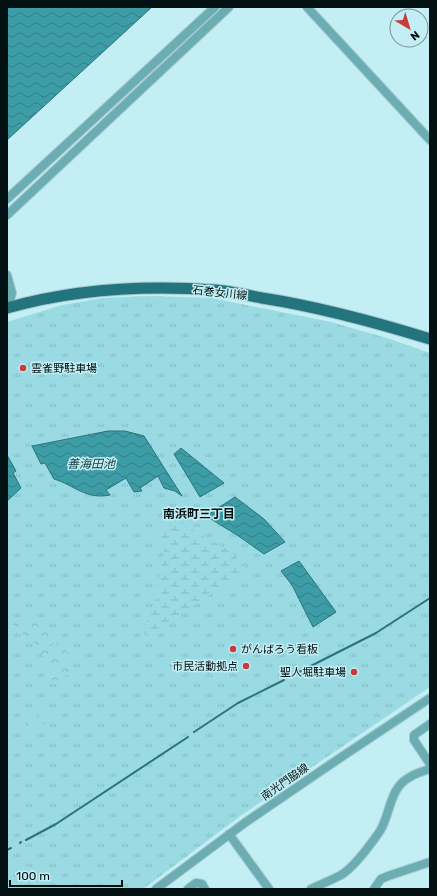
<svg xmlns="http://www.w3.org/2000/svg" width="437" height="896" font-family="Rubik,'Noto Sans JP',sans-serif">
  <style>
    .grass { fill: url(#grass-tufts) }
    .forest { fill: url(#forest-crowns) }
    .wetland { fill: url(#wetland-marsh) }
    .water { fill: url(#water-waves); stroke: #2b737a }
    .lines { fill: none; stroke-linecap: round; stroke-linejoin: round }
    .stream { stroke: #2b737a; stroke-width: 2 }
    .minor-casing { stroke: #a4cacf; stroke-width: 10 }
    .major-casing { stroke: #a4cacf; stroke-width: 13 }
    .minor { stroke: #6cadb4; stroke-width: 8 }
    .major { stroke: #23747c; stroke-width: 11 }
    .poi-dot { fill: #c93a3b; stroke: #c3eef3; stroke-width: 1.5 }
    .labels { text-anchor: middle; dominant-baseline: central; stroke-width: 3; stroke-linejoin: round; paint-order: stroke }
    .street-label { font-size: 11px; fill: #021012; stroke: #c3eef3 }
    .poi-label { font-size: 11px; fill: #021012; stroke: #c3eef3; text-anchor: start }
    .water-label { font-size: 12px; font-style: italic; fill: #154146; stroke: #c3eef3 }
    .neighbourhood-label { font-size: 12px; font-weight: bold; fill: #021012; stroke: #c3eef3 }
  </style>
  <defs>
    <pattern id="grass-tufts" width="24" height="20" patternUnits="userSpaceOnUse"><rect width="24" height="20" fill="#9adbe3"/><path d="M3 7l-1-3M5 7V3M7 7l1-3M15 17l-1-3M17 17v-4M19 17l1-3" fill="none" stroke="#83bbc2"/></pattern>
    <pattern id="forest-crowns" width="20" height="18" patternUnits="userSpaceOnUse"><rect width="20" height="18" fill="#9adbe3"/><path d="M2 6a3 3 0 1 1 6 0M12 15a3 3 0 1 1 6 0" fill="none" stroke="#83bbc2"/></pattern>
    <pattern id="wetland-marsh" width="20" height="14" patternUnits="userSpaceOnUse"><rect width="20" height="14" fill="#9adbe3"/><path d="M1 5h8M5 5V1M11 12h8M15 12V8" fill="none" stroke="#83bbc2"/></pattern>
    <pattern id="water-waves" width="16" height="10" patternUnits="userSpaceOnUse"><rect width="16" height="10" fill="#3d9da7"/><path d="M0 5q4-4 8 0t8 0" fill="none" stroke="#317f87"/></pattern>
  </defs>
  <rect width="100%" height="100%" fill="#c3eef3"/>
  <path class="grass" d="M149 296 211 298 331 322 390 339 430 353V687L243 814 143 889H7V322L62 305 103 298Z"/>
  <path class="forest" d="M21 618 35 623 57 636 39 646H36L31 639 13 627V624Z
    M61 640 72 661 73 671 51 685 50 672 41 652Z
    M45 711 50 720C39 727 29 730 15 730Z"/>
  <path class="wetland" d="M178 520 204 537 227 549 249 570 146 636 143 631 155 604 165 547 157 533Z"/>
  <path class="water" d="M7 7H152L7 140Z
    M108 431H125L144 436 182 496 175 491 164 488 158 476 140 488 142 491 134 492 126 478 106 490 110 495C86 500 74 485 54 479L45 463 41 464 32 446Z
    M181 448 224 483 200 497 174 454Z
    M7 455 16 471 13 473 21 488 7 501Z
    M235 497 264 519 285 542 264 554 237 535 206 516Z
    M299 561 336 612 313 627 292 585 281 571Z"/>
  <g class="lines">
    <path class="stream" d="M291 676 376 633 430 598
      M194 732 238 703 284 680
      M26 840 56 824 188 737
      M20 843 21 842
      M7 850 11 848"/>
    <defs>
      <path id="minor" d="M307 7 430 140
        M7 199 215 7
        M7 215 229 7
        M7 275 12 293 8 307
        M430 724 414 735V740L430 764
        M229 834 269 889
        M156 889 246 822 331 764 430 698
        M188 889 196 883 202 884 205 889
        M311 889C321 884 332 880 341 875 354 867 371 844 380 831 391 813 389 788 410 777 416 773 423 771 430 769
        M374 889 381 879 388 876 430 862"/>
      <path id="major" d="M7 308C74 289 146 285 215 290 230 291 247 295 262 298 320 307 375 322 430 339"/>
    </defs>
    <use href="#minor" class="minor-casing"/>
    <use href="#major" class="major-casing"/>
    <use href="#minor" class="minor"/>
    <use href="#major" class="major"/>
  </g>
  <g class="poi-dot">
    <circle cx="23" cy="368" r="4"/>
    <circle cx="233" cy="649" r="4"/>
    <circle cx="246" cy="666" r="4"/>
    <circle cx="354" cy="672" r="4"/>
  </g>
  <g class="labels">
    <g class="street-label">
      <text transform="translate(220 293) rotate(6)">石巻女川線</text>
      <text transform="translate(285 782) rotate(-35)">南光門脇線</text>
    </g>
    <g class="poi-label">
      <text x="31" y="368">雲雀野駐車場</text>
      <text x="241" y="649">がんばろう看板</text>
      <text x="238" y="666" text-anchor="end">市民活動拠点</text>
      <text x="346" y="672" text-anchor="end">聖人堀駐車場</text>
    </g>
    <g class="water-label">
      <text x="91" y="464">善海田池</text>
    </g>
    <g class="neighbourhood-label">
      <text x="199" y="514">南浜町三丁目</text>
    </g>
  </g>
  <rect width="437" height="896" fill="none" stroke="#021012" stroke-width="16"/>
  <g transform="translate(409 28) rotate(142)"><circle r="19" fill="#c3eef3" stroke="#769599"/>
  <path d="M0-3L7 15L0 10L-7 15Z" fill="#c93a3b"/>
  <text y="-6" font-size="11" font-weight="bold" text-anchor="middle" fill="#021012">N</text>
  </g>
  <path d="M10 880v6h112v-6" fill="none" stroke="#021012" stroke-width="2"/>
  <text x="16" y="880" font-size="12" fill="#021012" stroke="#c3eef3" stroke-width="3" paint-order="stroke">100 m</text>
</svg>
